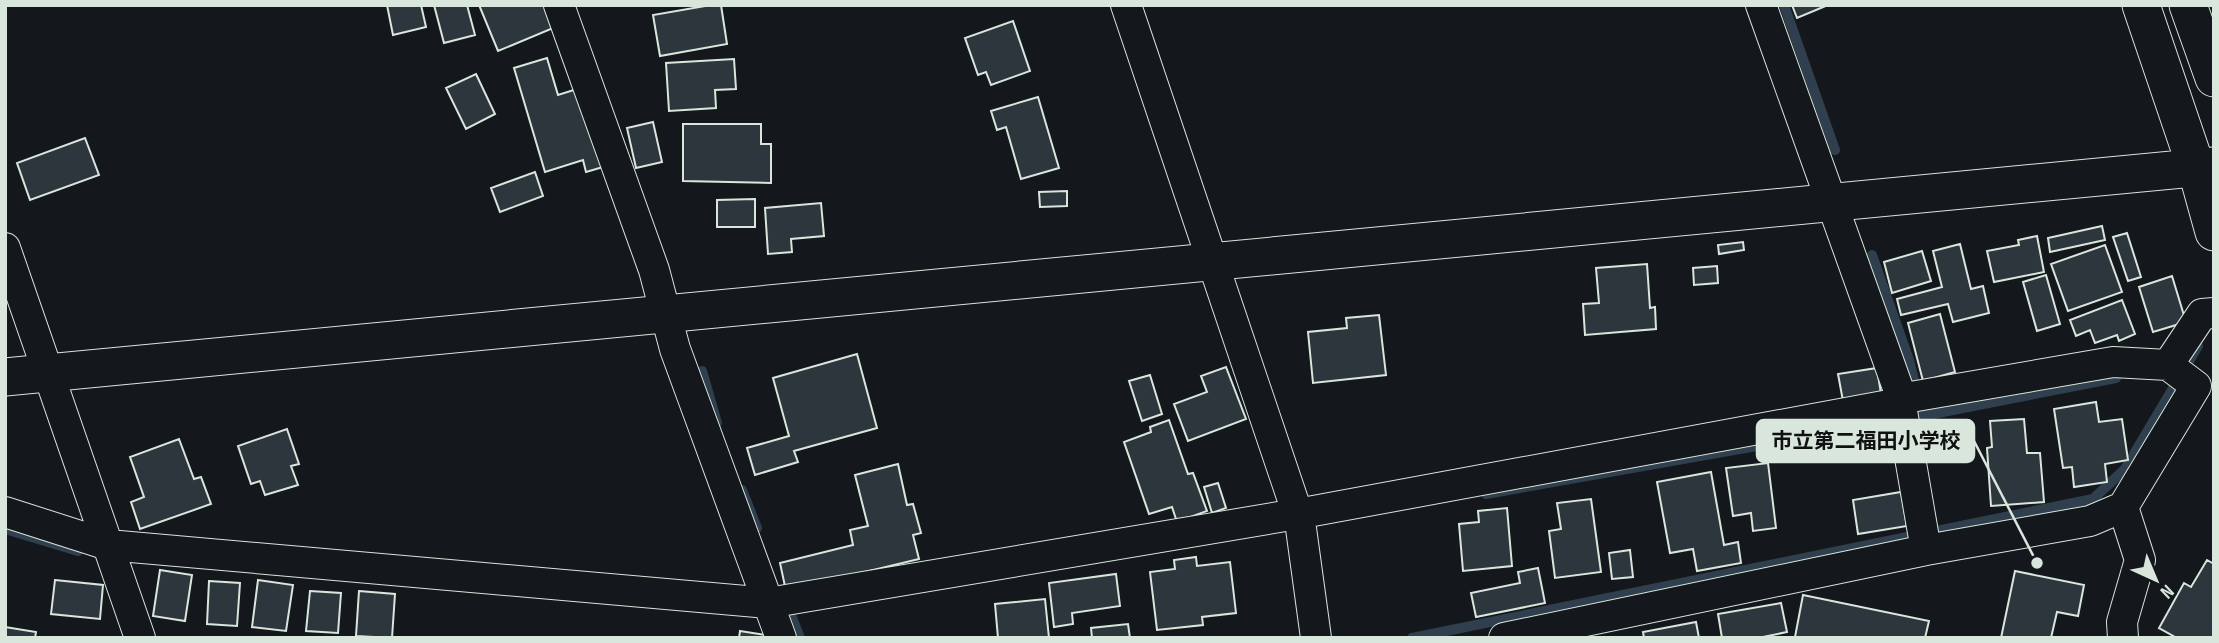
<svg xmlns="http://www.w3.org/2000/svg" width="2219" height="643" font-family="'Sofia Sans Condensed','Noto Sans JP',sans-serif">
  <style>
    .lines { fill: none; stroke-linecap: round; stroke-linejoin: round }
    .stream { stroke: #2f3f4d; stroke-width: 10 }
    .building { fill: #2c363c; stroke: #d8e6dc; stroke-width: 2 }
    .minor-casing { stroke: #d8e6dc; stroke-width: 32 }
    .tertiary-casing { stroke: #d8e6dc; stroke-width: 39 }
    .minor { stroke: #14181c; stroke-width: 30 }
    .tertiary { stroke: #14181c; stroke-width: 37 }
    .leader { fill: none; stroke: #d8e6dc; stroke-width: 2.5 }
    .callout-dot { fill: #d8e6dc; stroke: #14181c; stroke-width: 2.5 }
    .callout { fill: #d8e6dc; stroke: #d8e6dc; stroke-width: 2.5 }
    .callout-label { font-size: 21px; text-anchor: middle; font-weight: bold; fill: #111 }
  </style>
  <rect width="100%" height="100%" fill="#14181c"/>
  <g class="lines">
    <path class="stream" d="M1784 5 1835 150
      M1872 255 1909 360 1917 393
      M702 371 717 423
      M742 490 757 528
      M1486 494 1887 423 2116 378
      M5 529 78 551
      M788 607 800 638
      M1412 638 2093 499 2125 469 2198 346"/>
  </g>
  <path class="building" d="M387 5H421L426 27 393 35Z
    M434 5H467L475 35 444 43Z
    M479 5H549L558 26 498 51Z
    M711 5H721L727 44 660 56 653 15Z
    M1792 5H1828L1797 18Z
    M1013 21 1030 71 991 85 986 72 978 75 965 38Z
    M547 58 558 95 580 88 603 167 586 172 583 160 545 172 514 68Z
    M734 59 736 89 715 90 716 108 669 111 666 63Z
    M476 74 495 114 466 129 446 88Z
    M1038 97 1059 168 1021 179 1006 127 997 130 991 111Z
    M653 122 662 162 636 168 627 128Z
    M683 124H761V144H771V183L683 181Z
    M85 138 99 175 30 200 17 163Z
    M535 172 543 196 500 212 491 188Z
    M1067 191V206L1040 207 1039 192Z
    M755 199V227H717V200Z
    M821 203 824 236 791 239 792 252 768 254 765 208Z
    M2102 226 2105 240 2050 252 2048 238Z
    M2127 233 2141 277 2128 281 2113 237Z
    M2037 236 2044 272 1994 282 1987 251 2019 245 2018 240Z
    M1743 242 1744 250 1719 254 1718 245Z
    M1960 244 1971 289 1983 286 1989 313 1953 322 1948 304 1901 315 1897 299 1942 287 1933 251Z
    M2105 245 2122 292 2068 311 2051 264Z
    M1922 251 1931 281 1892 293 1884 262Z
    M1647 264 1650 308 1655 307 1656 329 1585 335 1583 304 1599 303 1596 268Z
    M1717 266 1718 283 1694 285 1693 268Z
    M2046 275 2060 324 2037 331 2023 282Z
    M2172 276 2186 322 2153 332 2139 287Z
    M2122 300 2135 334 2119 341 2117 335 2095 343 2090 330 2076 336 2070 320Z
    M1940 314 1955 372 1923 381 1908 323Z
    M1379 315 1386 375 1313 383 1308 332 1347 328 1346 318Z
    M857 354 877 428 794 451 798 462 755 475 747 448 789 436 773 378Z
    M1226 367 1246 419 1188 441 1174 404 1207 392 1201 376Z
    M1877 368 1881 394 1843 401 1838 374Z
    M1150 375 1162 414 1142 421 1129 381Z
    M2096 402 2099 422 2122 419 2128 460 2105 464 2107 482 2074 487 2072 467 2063 468 2054 409Z
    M2024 419 2027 453H2040L2044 502 1991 506 1987 448 1992 447 1990 421Z
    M1169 420 1188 474 1193 473 1207 511 1177 522 1172 507 1149 514 1124 442 1151 432 1150 427Z
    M287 429 299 464 291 466 298 485 265 495 260 481 251 484 238 446Z
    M179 439 194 479 201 477 211 504 140 529 131 502 144 497 130 457Z
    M1768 463 1776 528 1753 531 1751 513 1733 516 1726 468Z
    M898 464 907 505 913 504 921 533 913 535 919 559 786 591 780 563 853 545 850 530 868 526 855 475Z
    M1711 472 1724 545 1738 542 1741 563 1697 571 1693 549 1670 553 1657 482Z
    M1218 483 1226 508 1212 513 1204 487Z
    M1901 492 1907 526 1858 534 1853 500Z
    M1591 499 1601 572 1555 578 1549 531 1561 529 1557 503Z
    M1507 508 1512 566 1463 571 1459 524 1479 522 1478 511Z
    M1630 550 1633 577 1612 579 1609 553Z
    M1196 557 1197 566 1230 562 1236 613 1202 617 1203 625 1157 630 1150 572 1175 569 1174 560Z
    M2207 560 2214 564V638H2177L2159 628 2184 583 2191 587Z
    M1538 568 1545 603 1476 617 1471 593 1520 583 1518 572Z
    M160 570 192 575 185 621 153 616Z
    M2015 571 2084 585 2078 616 2057 612 2051 638H2001Z
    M1116 574 1120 606 1072 613 1073 624 1054 627 1049 583Z
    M55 580 103 585 100 619 51 614Z
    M258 580 293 585 286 631 252 627Z
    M209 581 240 583 237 626 207 624Z
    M310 591 341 593 338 633 306 631Z
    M359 591 395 594 392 638 356 636Z
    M1803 595 1929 621 1925 638 1795 637Z
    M1045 599 1049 638H998L995 604Z
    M1781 603 1787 632 1758 638H1722L1718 614Z
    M1696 622 1699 638H1644L1643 632Z
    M1128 624 1130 638H1092L1091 628Z
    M5 627 36 632 35 638H5Z
    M740 631 765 635V638H739Z"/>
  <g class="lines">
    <defs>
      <path id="minor" d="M559 5 654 270 675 349 781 638
        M1126 5 1300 521 1316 638
        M1761 5 1898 388 1926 550
        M5 248 140 638
        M1899 399 2113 362 2168 365 2202 314 2214 313
        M2123 507 2140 560 2122 622 2123 638
        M5 512 108 545 768 603 1297 514 1900 403
        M1504 638 1926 550 2090 521 2123 507 2196 386 2168 365"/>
      <path id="tertiary" d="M2141 5 2196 167 2214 232
        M2188 5 2214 78
        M5 377 2214 166"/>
    </defs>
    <use href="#minor" class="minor-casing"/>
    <use href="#tertiary" class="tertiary-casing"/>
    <use href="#minor" class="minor"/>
    <use href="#tertiary" class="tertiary"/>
  </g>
  <path class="leader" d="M2037 563L1974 441"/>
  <circle class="callout-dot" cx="2037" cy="563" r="7"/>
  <rect class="callout" x="1757" y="420" width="217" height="42" rx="7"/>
  <g class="callout-label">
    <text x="1866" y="448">市立第二福田小学校</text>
  </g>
  <rect width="2219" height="643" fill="none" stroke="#d8e6dc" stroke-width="14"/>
  <g transform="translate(2156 580) rotate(136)" stroke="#14181c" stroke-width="5" paint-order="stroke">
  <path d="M0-5L12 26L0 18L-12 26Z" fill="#d8e6dc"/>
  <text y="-10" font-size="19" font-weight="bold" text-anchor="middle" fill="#d8e6dc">N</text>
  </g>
</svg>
